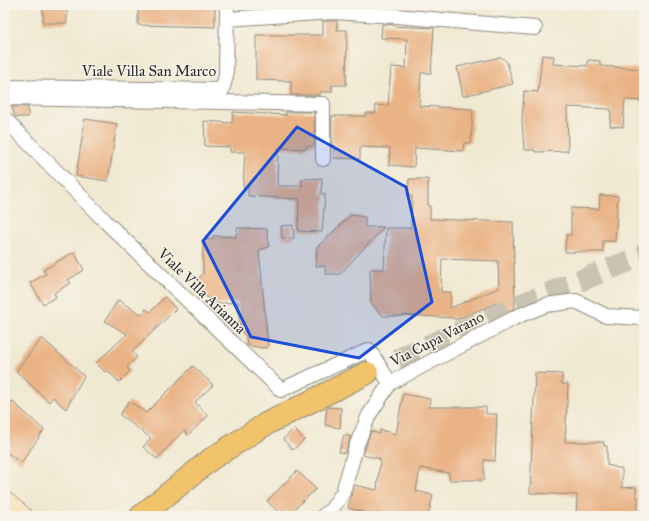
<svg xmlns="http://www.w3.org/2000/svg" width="649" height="521" font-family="'IM FELL Great Primer',serif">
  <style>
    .building { fill: #eab385; fill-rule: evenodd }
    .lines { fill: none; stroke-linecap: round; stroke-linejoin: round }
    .trunk-tunnel { stroke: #c9c3b1; stroke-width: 22; stroke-dasharray: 22 11; stroke-linecap: butt }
    .minor-casing { stroke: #8e8a7e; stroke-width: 16 }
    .secondary-casing { stroke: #8e8a7e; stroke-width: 20 }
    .trunk-casing { stroke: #8e8a7e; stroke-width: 24 }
    .minor { stroke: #fff; stroke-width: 14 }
    .secondary { stroke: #f9e7c3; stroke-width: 19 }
    .trunk { stroke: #f1c36a; stroke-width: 22 }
    .marked { fill: #1d4ed8; fill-opacity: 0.2; stroke: #1d4ed8; stroke-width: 3; stroke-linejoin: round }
    .labels { text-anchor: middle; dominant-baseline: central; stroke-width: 3; stroke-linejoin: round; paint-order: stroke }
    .street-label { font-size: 15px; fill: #2b2b2b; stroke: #f7f3e8 }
  </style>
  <rect width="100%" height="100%" fill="#f7f3e8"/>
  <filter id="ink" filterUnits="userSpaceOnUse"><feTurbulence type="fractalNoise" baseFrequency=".025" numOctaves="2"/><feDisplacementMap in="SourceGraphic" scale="8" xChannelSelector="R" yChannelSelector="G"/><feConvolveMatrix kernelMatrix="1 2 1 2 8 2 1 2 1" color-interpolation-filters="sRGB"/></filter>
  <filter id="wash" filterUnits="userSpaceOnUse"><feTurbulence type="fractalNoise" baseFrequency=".012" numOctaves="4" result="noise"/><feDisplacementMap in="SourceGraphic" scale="16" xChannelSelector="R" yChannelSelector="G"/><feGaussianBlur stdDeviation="0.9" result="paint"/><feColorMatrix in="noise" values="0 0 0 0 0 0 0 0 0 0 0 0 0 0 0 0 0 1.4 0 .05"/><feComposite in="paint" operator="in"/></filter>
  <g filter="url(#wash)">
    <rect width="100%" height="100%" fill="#f0e9d2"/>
    <g id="blocks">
      <path class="building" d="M43 5H67V23H43Z
        M138 5H215V27L138 25Z
        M323 21H337V30H347L346 85H332V92H320V95H291V81L256 80V35H323Z
        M382 24 394 25V26L434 28 431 73H421L419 106 473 109 471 143H464L463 151 415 148 414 167 389 165 390 148 360 147V159L334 158V146H332V116H366V113H376L375 105 388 106 391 67 406 68 407 39 381 38Z
        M542 55 554 56 553 64 587 66 588 60 600 61V66L644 69V101L625 100 623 127 610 126 611 109 567 107 568 151 535 152V150H524L522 120 524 91 538 92Z
        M501 57 507 62 513 84 463 96 457 67Z
        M12 107H28V117H15Z
        M233 112 286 115V112H314V146H306V149L278 148 277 186H302V179L322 178 321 194H325L322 232 298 231 299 199 248 196V187H243L245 152H230V147L205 146 204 121 232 123Z
        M85 119 117 124 108 181 76 176Z
        M409 179H428V206H430V219L513 222 515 308 500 316 499 302 455 320 454 318 403 315V316H383L371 303 370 269H384L386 228H411L412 196H408ZM442 259 498 261 499 288 450 308 451 292H441Z
        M600 195 618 196 615 241H603V252H565L566 235H571V208L599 209Z
        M351 215 365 217V227H384L340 274H325V266H316L317 247Z
        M293 225 294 239 282 238 281 226Z
        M237 228 267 229 269 247 259 250 268 347 262 348 247 345 246 336 240 330 238 302 213 304 194 283 203 274V240L213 239V236L236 237Z
        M74 252 84 270 68 280 71 283 54 293 56 297 43 304 30 283 46 274 43 270Z
        M165 297 176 309 132 352 137 357 127 367 130 371 119 382 107 370 105 372 96 363 127 334 105 321 118 300 141 314 146 309 150 312Z
        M42 338 84 376 66 409 53 397 49 402 16 371Z
        M193 366 213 385 195 402 208 416 188 435 184 430 157 459 143 447 151 438 120 415 129 401 146 413Z
        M535 373 562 374V384H568L565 442H604V446H607V465L622 469V488L636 487V497L638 498 637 516H576L577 495 530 493Z
        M403 394 430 399 429 407H486V414H497L495 461 484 460V480H449V473L420 468 416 491 433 495 428 516H390L376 513V515L348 508 354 485 377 490 380 459 363 455 371 431 379 434 380 430 396 434Z
        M12 401 44 430 21 463 5 451V410Z
        M327 407 341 408 340 428 325 425Z
        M294 429 304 440 293 450 283 439Z
        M344 435 351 437 345 453 339 452Z
        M297 471 316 489 289 514 286 511 282 516 267 501Z"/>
    </g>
  </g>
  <g filter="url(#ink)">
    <use href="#blocks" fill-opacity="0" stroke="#8e8a7e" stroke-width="1"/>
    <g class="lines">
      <path class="trunk-tunnel" d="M367 373 522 304 644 255"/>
      <defs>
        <path id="minor" d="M227 19 333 12 396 16 535 28
          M5 87 222 90 226 76 227 5
          M5 98 323 104V159
          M5 119 106 222 281 390 369 350 390 383
          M323 516 332 509 343 492 357 444 369 415 390 383 518 316 546 305 576 301 606 316 644 318"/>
        <path id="secondary" d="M5 501 23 516"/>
        <path id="trunk" d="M141 516 211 459 266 424 367 373"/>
      </defs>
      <use href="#minor" class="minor-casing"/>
      <use href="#secondary" class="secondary-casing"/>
      <use href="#trunk" class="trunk-casing"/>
      <use href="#minor" class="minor"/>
      <use href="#secondary" class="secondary"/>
      <use href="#trunk" class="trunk"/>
    </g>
  </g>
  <path class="marked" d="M297 127 406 187 432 302 359 358 251 337 203 241Z"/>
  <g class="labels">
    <g class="street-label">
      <text x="149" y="71">Viale Villa San Marco</text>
      <text transform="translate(202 291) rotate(44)">Viale Villa Arianna</text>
      <text transform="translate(437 339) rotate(-27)">Via Cupa Varano</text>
    </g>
  </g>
  <rect width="649" height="521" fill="none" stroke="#f7f3e8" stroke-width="20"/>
</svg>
